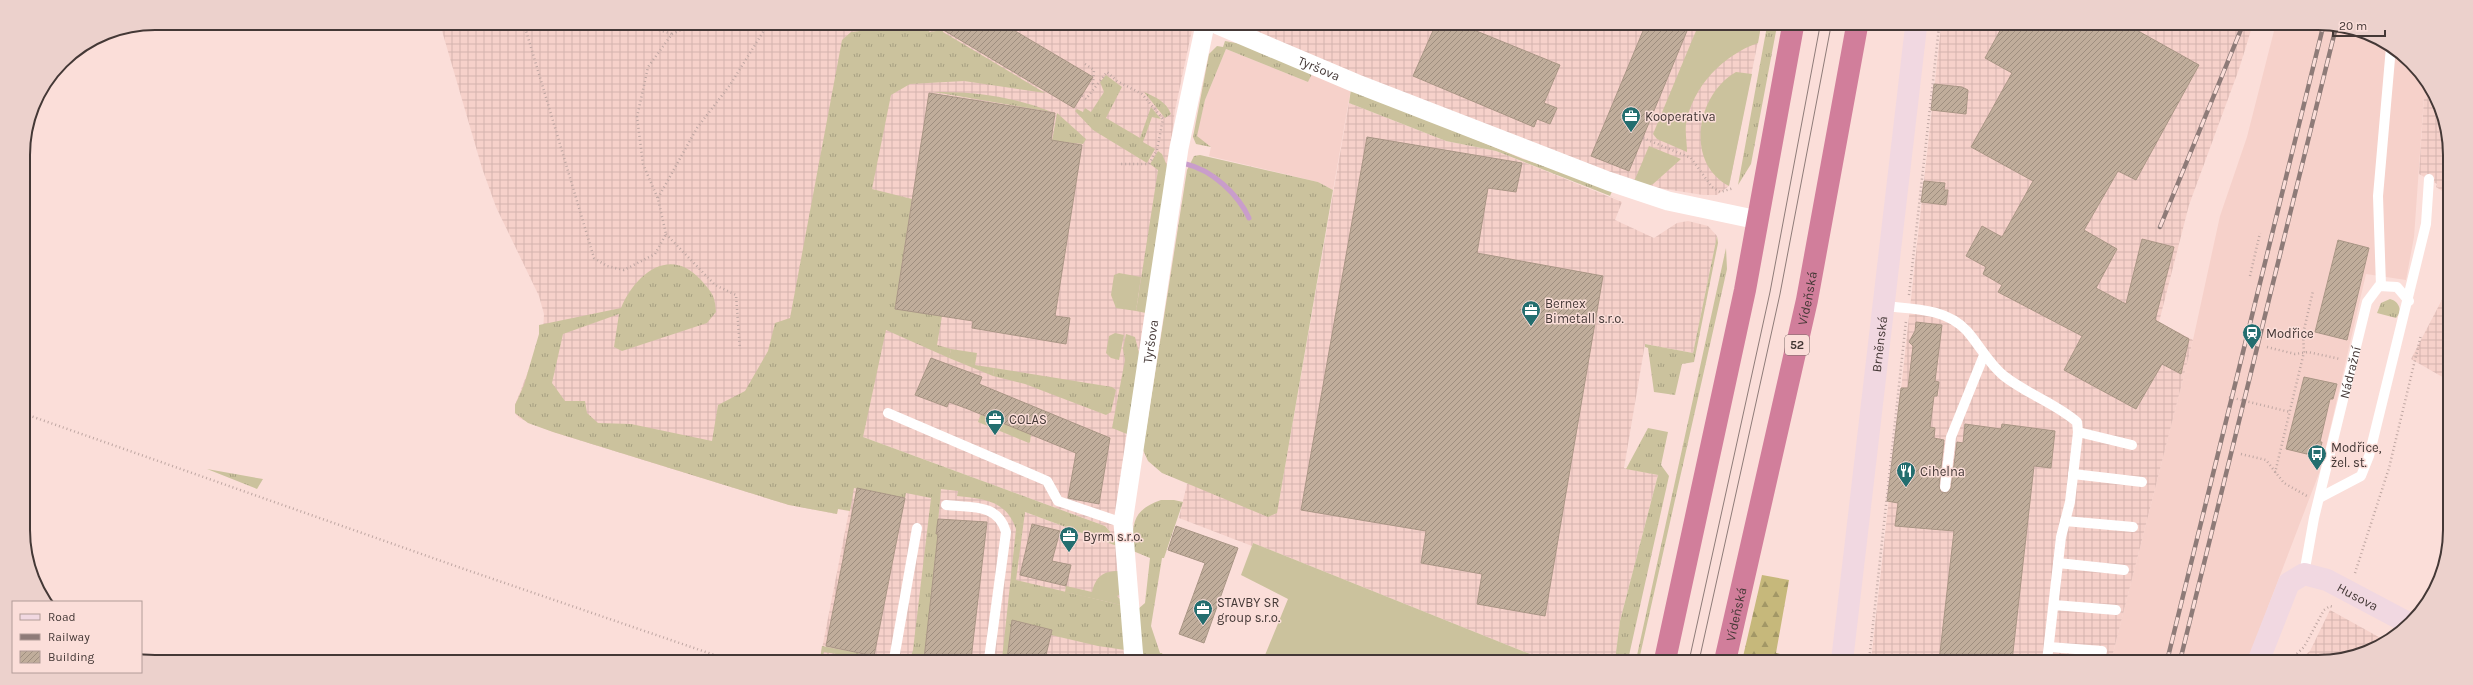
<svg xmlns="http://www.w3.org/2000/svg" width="2473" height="685" font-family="Karla,sans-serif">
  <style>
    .built { fill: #f6d1ca }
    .industrial { fill: url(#industrial-grid) }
    .grass { fill: url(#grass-tufts) }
    .forest { fill: url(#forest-firs) }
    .garden { fill: #cbc29d }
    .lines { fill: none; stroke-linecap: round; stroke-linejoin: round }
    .stream { stroke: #c99dcb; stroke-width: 5 }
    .building { fill: url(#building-hatch); stroke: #a99685 }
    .path { stroke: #bea6a2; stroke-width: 2.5; stroke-dasharray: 1 3; stroke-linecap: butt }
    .lane { stroke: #fff; stroke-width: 10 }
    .street { stroke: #fff; stroke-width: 19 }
    .secondary { stroke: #f1d8e1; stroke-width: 22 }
    .highway { stroke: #d17e9b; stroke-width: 22 }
    .tram { stroke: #8e7b78; stroke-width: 1 }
    .rail-casing { stroke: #8e7b78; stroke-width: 4.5 }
    .rail { stroke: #fbded9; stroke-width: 3; stroke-dasharray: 9; stroke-linecap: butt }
    .labels { text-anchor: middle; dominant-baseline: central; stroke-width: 3; stroke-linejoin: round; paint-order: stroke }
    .shield { fill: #fbded9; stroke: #7b6a67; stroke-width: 1 }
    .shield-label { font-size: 12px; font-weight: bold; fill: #443836 }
    .street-label { font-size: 13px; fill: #443836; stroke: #fbded9 }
    .poi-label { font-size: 13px; fill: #443836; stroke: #fbded9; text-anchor: start }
    .rim { fill: none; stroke: #443836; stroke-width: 2 }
  </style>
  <defs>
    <pattern id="industrial-grid" width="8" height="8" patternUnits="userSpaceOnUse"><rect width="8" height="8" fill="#f6d1ca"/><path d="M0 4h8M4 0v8" fill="none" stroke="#d4b4ae"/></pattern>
    <pattern id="grass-tufts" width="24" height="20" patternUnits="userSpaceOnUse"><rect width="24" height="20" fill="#cbc29d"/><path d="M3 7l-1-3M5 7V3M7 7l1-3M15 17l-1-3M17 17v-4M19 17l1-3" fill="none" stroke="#a69f81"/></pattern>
    <pattern id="forest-firs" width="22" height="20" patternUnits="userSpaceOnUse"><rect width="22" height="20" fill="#c6b87b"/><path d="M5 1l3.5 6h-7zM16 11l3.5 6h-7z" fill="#a29766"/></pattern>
    <pattern id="building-hatch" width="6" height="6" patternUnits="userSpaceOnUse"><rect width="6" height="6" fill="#c0ad9b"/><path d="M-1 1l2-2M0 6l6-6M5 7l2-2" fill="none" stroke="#9e8e7f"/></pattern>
  </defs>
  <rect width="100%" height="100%" fill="#fbded9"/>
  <path class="built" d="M2275 27H2352L2384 41 2417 68 2425 83 2414 237 2406 280 2366 274 2321 468 2247 662 2111 661 2193 340 2220 216 2247 137Z
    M1226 49 1308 82 1312 74 1351 89 1333 190 1318 182 1209 156 1211 147 1196 137 1205 100Z"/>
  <path class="industrial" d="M440 24 1193 25 1175 110 1168 168 1115 537 1105 526 863 437 1025 512 1117 546 1124 659H820L849 511 838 509 837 514 789 505 553 432 519 418 515 413V405L543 333 544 314 539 296 496 207 482 168Z
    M1242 25 1761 26 1729 186 1717 195H1703L1633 184 1405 96Z
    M1941 27H2252L2239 69 2189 205 2159 322 2193 340 2111 661H1871Z
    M2425 83 2448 129 2447 194 2436 187 2437 184 2419 174Z
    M1349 103 1446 141 1496 151 1622 202 1615 220 1654 238 1677 223 1688 221 1708 226 1717 236 1693 353 1645 344 1624 468 1658 475 1620 621 1615 660H1545L1253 543 1252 546 1179 518 1187 484 1280 495Z
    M2447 290 2446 379 2411 359Z
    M2330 610 2386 641 2368 652 2326 662H2297L2310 651Z"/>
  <path class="grass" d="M912 25H933L929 32 943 30V32L1045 93 964 81 910 84 891 95 872 189 912 199 895 309 942 316 937 345 951 349 949 358 886 330 863 437 1105 526 1115 537 1117 546 1025 512 1016 580 1121 605 1125 650 1098 646 1051 635 1052 630 1012 620 1007 659H1002L1016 529C1006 500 984 499 957 496L958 491 941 489 937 534H938L924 659H910L913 650 931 498 906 493 905 498 854 488 850 511 838 509 837 514 789 505 553 432 528 423 515 413V405L524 385 539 334V325L621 308C635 274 670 245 701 280 712 293 715 295 716 312L707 323 622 351 614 347 619 314 563 334 552 383 565 401H585L587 413 598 423 631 424 712 441 718 405 745 391 768 351 775 323 790 318 842 40 851 32Z
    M1767 26H1777L1751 164 1738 185Z
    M1225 41 1247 45 1523 159 1613 189 1610 196 1623 201 1496 151 1446 141 1349 103 1351 89 1312 74 1308 82 1226 49 1205 100 1197 136 1211 147 1196 144 1193 137 1209 54 1217 46 1223 47Z
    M1106 75 1122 87 1106 118 1140 138 1151 107 1161 119 1152 117 1143 142 1155 149 1147 163 1093 130 1075 111 1077 109 1083 112 1085 108 1091 112 1104 92 1100 82Z
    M934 92C975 91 1014 97 1052 112Z
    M1144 92C1155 97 1166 101 1171 114L1165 118Z
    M1057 113 1086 139 1083 144 1052 141Z
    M1158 151 1162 154 1168 168 1146 313 1136 311 1158 170 1150 164Z
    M1200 155 1318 182 1333 190 1277 513 1268 517 1162 473 1148 461 1143 450 1187 170 1194 156Z
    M1717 236 1718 243 1694 362 1682 364 1675 395 1654 392 1648 348 1645 347V344L1693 353Z
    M1726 248 1727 269 1639 660H1636Z
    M2390 299C2399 301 2403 311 2396 318L2377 313 2381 303Z
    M1126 334 1135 337 1140 357 1127 434 1112 428 1125 360 1123 349Z
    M994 368 1112 387 1116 390 1111 412 1106 415 1025 384 993 376Z
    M1648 428 1668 432 1661 465 1669 476 1628 660H1615L1620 621 1658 475 1626 469Z
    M207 469 263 479 257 489Z
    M1161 500H1174L1183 502 1164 558H1162L1151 626 1160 653H1162L1165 660 1143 659 1138 609 1145 603 1150 558 1133 551C1132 524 1132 510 1161 500Z
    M822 646 859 653V657L867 659 824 652 822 659H820Z"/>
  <path class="forest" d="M1762 575 1789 580 1776 653 1814 661H1742Z"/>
  <path class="garden" d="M1698 26H1761L1758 43C1723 55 1693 86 1686 124 1685 133 1687 143 1687 152L1657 139 1653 134Z
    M1736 72 1752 74 1729 186C1684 162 1697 94 1736 72Z
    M1649 146 1681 159 1653 184 1649 186 1633 184Z
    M1119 273 1141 277 1136 311 1116 308 1111 295 1114 275Z
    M1115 333 1124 335 1119 360 1111 358 1106 353 1109 336Z
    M951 349 977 353 975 365 994 368 993 376 949 358Z
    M981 414 1031 434 1030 442 1029 443 978 422Z
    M1253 543 1545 660H1263L1288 599 1241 575Z
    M1119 571 1121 594 1117 596 1121 600V605L1065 592 1066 586 1092 592C1096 577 1102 571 1119 571Z"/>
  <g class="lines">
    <path class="stream" d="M1186 164C1212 170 1238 194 1249 218"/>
  </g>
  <path class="building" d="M935 25H1005L1093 77 1074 108Z
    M1435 26H1464L1560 65 1544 103 1557 108 1550 124 1537 119 1534 127 1413 76Z
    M1645 26H1689L1629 171 1591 156Z
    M2002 27H2131L2199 65 2136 180 2118 171 2084 230 2117 249 2096 288 2126 304 2142 239 2174 247 2155 320 2189 339 2181 374 2162 364 2136 409 2064 370 2082 336 1998 292 2002 285 1983 274 1986 267 1966 256 1982 226 2002 237 2033 181 1971 147 2012 73 1985 58Z
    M1934 84 1962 87 1968 90 1966 114 1931 110Z
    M929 93 1055 113 1051 140 1082 145 1055 316 1070 318 1066 344 972 328 973 321 895 309Z
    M1367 137 1522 163 1516 192 1488 188 1477 253 1603 276 1545 616 1477 604 1482 574 1421 563 1426 531 1301 510Z
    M1924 181 1945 183 1944 190H1948L1946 205 1921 202Z
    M2338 240 2369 248 2347 340 2315 332Z
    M1916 322 1942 325 1935 381 1939 382 1937 396H1934L1930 427 1935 428 1934 438 1944 440 1939 486 1941 492 1947 493 1951 488 1957 442 1963 443 1965 424 2001 429 2002 424 2055 431 2051 468 2034 466 2012 661H1939L1954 531 1895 526 1898 503 1887 501 1901 388H1908L1913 346 1909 342 1915 331Z
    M931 358 982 377 979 384 1110 438 1099 504 1068 498 1076 453 968 409 949 402 947 407 915 395Z
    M2304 377 2337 384 2333 399H2330L2320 442H2322L2319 457 2286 449Z
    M857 488 905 498 874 656 826 646Z
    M938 519 987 522 971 659H924L938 534H936Z
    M1032 524 1060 531 1052 561 1071 565 1066 586 1020 575Z
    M1176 526 1238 548 1204 643 1179 634 1205 563 1168 550Z
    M1012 620 1052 630 1045 659H1007Z"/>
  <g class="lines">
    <path class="path" d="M524 24 594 258 607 266 624 270 655 254 666 234 658 199 643 164 637 117 648 67 672 34 694 24
      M640 24 672 34
      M1085 64 1094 70 1093 84 1096 85
      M1082 96 1086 99 1107 72 1117 81 1142 94 1163 119 1157 150 1149 164H1119
      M1643 138 1691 158 1712 187 1720 192 1734 188
      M658 198 697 128 730 85 768 24
      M666 234 715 285 736 295 740 349
      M2250 276 2260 233
      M1909 295 1939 27
      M2267 347 2295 354 2308 352 2340 359
      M2229 397 2290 412
      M25 414 464 569 726 659
      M2241 454 2266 460 2284 483 2307 496
      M2275 473 2304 352 2303 334 2313 291
      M2355 573 2389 468 2421 335
      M1869 661 1906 321
      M2288 662 2304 647 2324 610 2330 606 2333 607"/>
    <g class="lane">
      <path d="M2381 286 2378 196 2391 47"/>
      <path d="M1884 306C1913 309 1946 308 1967 331 1980 346 1989 364 2004 376 2027 394 2055 403 2077 422L2078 432 2070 502 2061 537 2047 661"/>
      <path d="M888 413 1047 481 1058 501 1123 523"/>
      <path d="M2078 432 2132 445"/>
      <path d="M2073 474 2142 482"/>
      <path d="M1945 487 1951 437 1984 355"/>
      <path d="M2321 497 2361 476 2369 456 2426 224 2429 179"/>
      <path d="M946 505C971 508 998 503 1006 532L989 659"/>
      <path d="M2065 521 2133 527"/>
      <path d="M2058 563 2124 570"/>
      <path id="s1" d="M2304 574 2314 518 2367 302 2379 286 2397 287 2409 301"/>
      <path d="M2054 605 2116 610"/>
      <path d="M2049 647 2102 651"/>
      <path d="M894 659 917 528"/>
    </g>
    <g class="street">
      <path id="s2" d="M1218 25 1355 83 1608 181 1668 201 1758 220"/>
      <path id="s3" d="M1134 659 1123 523 1179 148 1205 25"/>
    </g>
    <g class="secondary">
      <path id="s4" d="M1842 661 1916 27"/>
      <path id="s5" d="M2258 662 2289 583 2304 574 2327 580 2410 624"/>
    </g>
    <g class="highway">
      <path d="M1665 660 1745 290 1793 26"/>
      <path id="s6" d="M1725 661 1807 300 1857 26"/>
    </g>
    <path class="tram" d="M1689 661 1770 292 1820 26
      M1699 661 1780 294 1831 26"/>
    <defs>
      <path id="rail" d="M2160 227 2242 27
        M2167 661 2323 27
        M2180 661 2336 27"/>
    </defs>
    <use href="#rail" class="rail-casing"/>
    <use href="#rail" class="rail"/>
  </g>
  <defs>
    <symbol id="office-pin" viewBox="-11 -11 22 30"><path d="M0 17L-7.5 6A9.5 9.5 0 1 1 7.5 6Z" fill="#236e6f" stroke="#fbded9"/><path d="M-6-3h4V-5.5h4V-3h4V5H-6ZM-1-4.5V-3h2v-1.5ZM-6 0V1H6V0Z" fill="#fff"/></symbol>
    <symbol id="station-pin" viewBox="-11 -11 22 30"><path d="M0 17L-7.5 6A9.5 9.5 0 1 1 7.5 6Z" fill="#236e6f" stroke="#fbded9"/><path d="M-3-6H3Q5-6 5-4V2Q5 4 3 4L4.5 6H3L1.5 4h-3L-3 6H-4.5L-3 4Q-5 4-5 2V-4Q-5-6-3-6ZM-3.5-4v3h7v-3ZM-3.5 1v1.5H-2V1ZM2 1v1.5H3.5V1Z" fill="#fff"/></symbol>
    <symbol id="bus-pin" viewBox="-11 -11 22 30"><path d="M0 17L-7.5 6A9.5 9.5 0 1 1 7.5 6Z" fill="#236e6f" stroke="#fbded9"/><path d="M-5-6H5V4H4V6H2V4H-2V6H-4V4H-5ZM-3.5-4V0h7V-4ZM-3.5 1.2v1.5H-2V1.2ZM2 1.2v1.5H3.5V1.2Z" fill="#fff"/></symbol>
    <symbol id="restaurant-pin" viewBox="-11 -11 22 30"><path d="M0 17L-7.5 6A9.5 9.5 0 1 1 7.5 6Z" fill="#236e6f" stroke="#fbded9"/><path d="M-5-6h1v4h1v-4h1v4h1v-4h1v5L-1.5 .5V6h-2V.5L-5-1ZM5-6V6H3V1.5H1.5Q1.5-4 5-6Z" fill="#fff"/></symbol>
  </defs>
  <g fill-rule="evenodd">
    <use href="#office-pin" x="1620" y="105" width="22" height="30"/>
    <use href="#office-pin" x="1520" y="299" width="22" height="30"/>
    <use href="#station-pin" x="2241" y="322" width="22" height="30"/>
    <use href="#office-pin" x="984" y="408" width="22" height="30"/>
    <use href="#bus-pin" x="2306" y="443" width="22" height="30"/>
    <use href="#restaurant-pin" x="1895" y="460" width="22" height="30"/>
    <use href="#office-pin" x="1058" y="525" width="22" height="30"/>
    <use href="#office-pin" x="1192" y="598" width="22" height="30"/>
  </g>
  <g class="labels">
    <rect class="shield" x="1785" y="335" width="24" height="20" rx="3"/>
    <g class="shield-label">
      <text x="1797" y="345">52</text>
    </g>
    <g class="street-label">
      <text stroke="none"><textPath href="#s2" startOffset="110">Tyršova</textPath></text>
      <text stroke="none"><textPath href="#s6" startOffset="372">Vídeňská</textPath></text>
      <text stroke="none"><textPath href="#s3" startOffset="320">Tyršova</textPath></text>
      <text stroke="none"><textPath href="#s4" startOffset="319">Brněnská</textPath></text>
      <text stroke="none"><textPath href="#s1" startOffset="207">Nádražní</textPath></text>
      <text stroke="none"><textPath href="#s5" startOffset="161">Husova</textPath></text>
      <text stroke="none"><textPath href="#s6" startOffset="48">Vídeňská</textPath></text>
    </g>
    <g class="poi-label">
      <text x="1645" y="116">Kooperativa</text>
      <text x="1545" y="303">Bernex<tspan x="1545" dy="15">Bimetall s.r.o.</tspan></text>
      <text x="2266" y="333">Modřice</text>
      <text x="1009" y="419">COLAS</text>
      <text x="2331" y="447">Modřice,<tspan x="2331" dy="15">žel. st.</tspan></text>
      <text x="1920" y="471">Cihelna</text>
      <text x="1083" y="536">Byrm s.r.o.</text>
      <text x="1217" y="602">STAVBY SR<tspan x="1217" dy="15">group s.r.o.</tspan></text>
    </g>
  </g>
  <path d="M0 0H2473V685H0ZM155 30H2318A125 125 0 0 1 2443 155V530A125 125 0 0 1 2318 655H155A125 125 0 0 1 30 530V155A125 125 0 0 1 155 30Z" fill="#ecd1cc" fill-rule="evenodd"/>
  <path class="rim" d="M155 30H2318A125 125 0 0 1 2443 155V530A125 125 0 0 1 2318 655H155A125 125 0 0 1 30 530V155A125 125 0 0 1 155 30Z"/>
  <rect x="12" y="601" width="130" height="72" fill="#fbded9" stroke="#b29c98"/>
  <rect x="20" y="614" width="20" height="6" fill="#f1d8e1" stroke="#b29c98"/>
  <text x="48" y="621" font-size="12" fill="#443836">Road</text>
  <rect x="20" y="634" width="20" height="6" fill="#8e7b78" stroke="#b29c98"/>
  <text x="48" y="641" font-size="12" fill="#443836">Railway</text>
  <rect x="20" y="651" width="20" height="12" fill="url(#building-hatch)" stroke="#b29c98"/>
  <text x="48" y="661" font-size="12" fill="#443836">Building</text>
  <path d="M2333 30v6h52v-6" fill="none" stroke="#443836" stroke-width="2"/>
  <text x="2339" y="30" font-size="12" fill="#443836" stroke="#fbded9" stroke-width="3" paint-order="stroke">20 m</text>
</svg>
